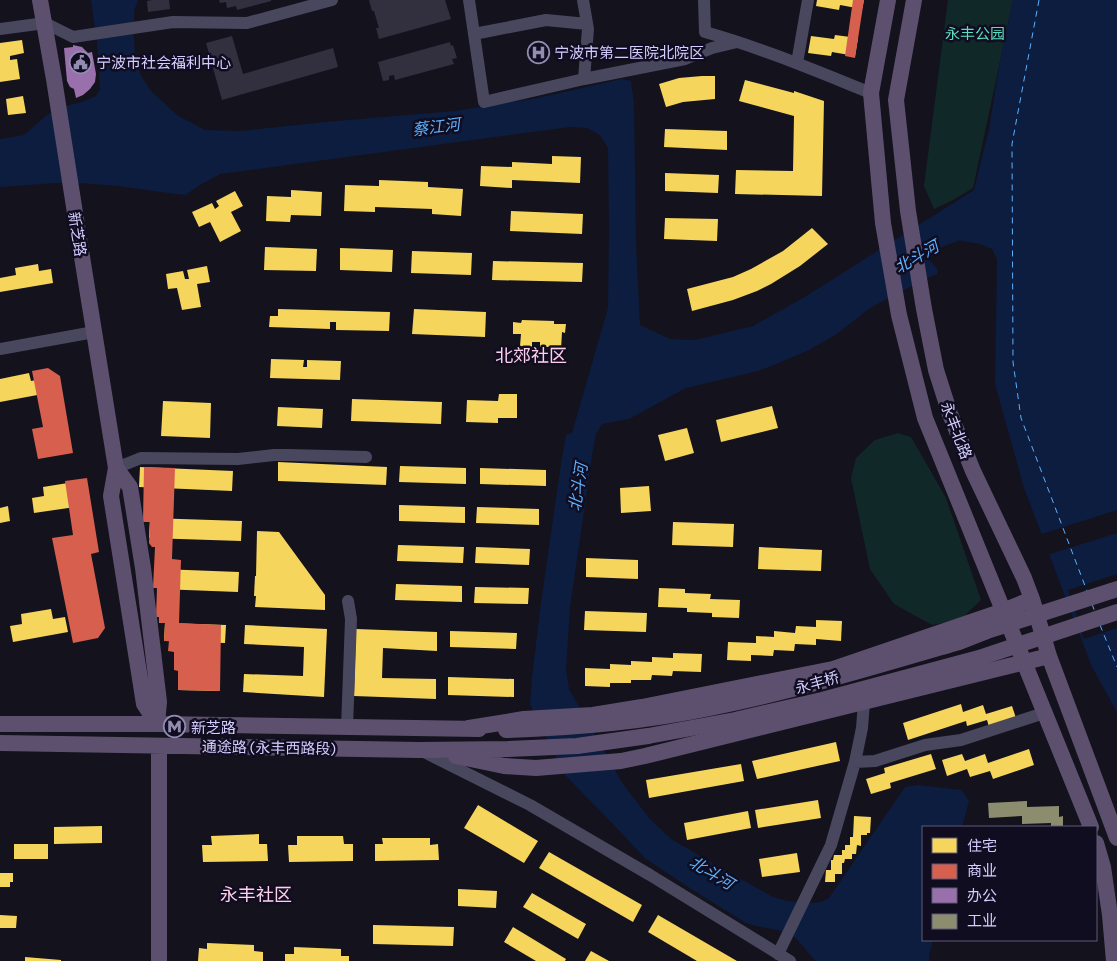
<svg xmlns="http://www.w3.org/2000/svg" width="1117" height="961" font-family="Commissioner,'Noto Sans SC',sans-serif">
  <style>
    .green { fill: #112829 }
    .water { fill: #0d1d3f }
    .pier { fill: #14121d }
    .homes { fill: #f6d55c }
    .shops { fill: #d6604d }
    .offices { fill: #9970ab }
    .industry { fill: #8c8c6e }
    .lines { fill: none; stroke-linecap: round; stroke-linejoin: round }
    .canal { stroke: #0d1d3f; stroke-width: 11 }
    .ferry { stroke: #5daffd; stroke-width: 1; stroke-dasharray: 6 5; stroke-linecap: butt }
    .building { fill: #32303f }
    .minor { stroke: #48475e; stroke-width: 12 }
    .major { stroke: #5d506f; stroke-width: 16 }
    .major-bridge { stroke: #5d506f; stroke-width: 16 }
    .labels { text-anchor: middle; dominant-baseline: central; stroke-width: 5; stroke-linejoin: round; paint-order: stroke }
    .park-label { font-size: 15px; fill: #5bdec0; stroke: #110d21 }
    .poi-label { font-size: 15px; fill: #d4ceff; stroke: #110d21; text-anchor: start }
    .street-label { font-size: 15px; fill: #d4ceff; stroke: #110d21 }
    .water-label { font-size: 16px; font-style: italic; fill: #5daffd; stroke: #110d21 }
    .quarter-label { font-size: 18px; fill: #ffd0ec; stroke: #110d21 }
  </style>
  <rect width="100%" height="100%" fill="#14121d"/>
  <path class="green" d="M948 0H1013L973 188 953 200 934 209 924 186Z
    M898 433 911 437 946 498 981 600 961 619 932 625 894 604 870 569 851 478 856 458 875 440Z"/>
  <path class="water" d="M91 0H138L134 11V37L135 57 141 76 151 91 177 115 205 130 241 131 325 122 455 111 533 99 622 79 631 81 634 103 636 245 640 325 670 339 695 340 753 326 803 298 974 190 989 129 1000 61 1013 0H1117V712L1092 667 1024 488 995 384 997 259 992 249 980 244 941 237 933 240V243L936 252 928 258 938 270 937 274 929 277 870 308 837 334 807 351 774 365 758 371 686 388 629 419 602 424 596 434 593 449 570 607 566 669 569 689 623 784 650 819 671 839 707 860 773 897 787 901 812 903 821 902 829 898 905 787 918 785 961 790 964 793 969 801 962 827H923V940H933L929 955 930 961H816C807 953 801 941 791 935 779 928 759 928 746 923L688 887 645 858 610 821 564 774 530 704 532 678 540 610 562 457 566 435 572 433 608 308 609 228 608 148 600 135 587 128 570 127 220 174 198 186 186 195 168 193 118 186 79 183H56L0 187V139L24 135 47 115 65 106 82 102 96 96 100 90 97 43Z"/>
  <path class="pier" d="M1117 510V533L1047 555 1039 535Z
    M1117 574V628L1084 639 1068 590Z"/>
  <path class="homes" d="M817 0H864L862 9 840 5 839 10 816 6Z
    M835 35 858 38 855 56 832 52 831 56 808 53 811 36 834 39Z
    M22 40 24 53 10 56V60L17 59 20 79 0 82V43Z
    M702 76H715V99L683 102 666 107 659 84 679 78Z
    M745 80 794 93V91L824 101 822 196 735 194 736 170 793 171 794 116 739 101Z
    M23 96 26 113 8 115 6 99Z
    M665 129 727 131V150L664 147Z
    M552 156 581 157 580 183 512 180V188L480 186 481 166 512 167V162L552 164Z
    M665 173 719 175 718 193 665 191Z
    M379 180 428 182V187L463 189 461 216 432 214V209L375 207V212L344 211 345 185 379 186Z
    M291 190 322 192 321 216 291 215 290 222 266 221 267 196 291 197Z
    M235 191 243 206 231 212 241 231 220 242 210 222 199 227 192 212 212 203 215 209 219 206 216 201Z
    M511 211 583 214 582 234 510 231Z
    M665 218 718 219 717 241 664 239Z
    M812 228 828 244 800 266 771 284 757 291 733 300 692 311 687 289 733 277 751 269 783 251Z
    M265 247 317 249 316 271 264 270Z
    M340 248 393 250 392 272 340 270Z
    M412 251 472 253 471 275 411 273Z
    M493 261 583 263 582 282 492 280Z
    M38 264 39 271 51 269 53 283 0 292V278L16 275 15 268Z
    M207 266 210 282 197 284 201 307 182 310 177 288 168 289 166 274 183 271 185 279H189L187 270Z
    M278 309 390 312 389 331 336 330V322H330V329L269 327 270 316H278Z
    M414 309 486 312 485 337 412 334Z
    M522 320 554 321V324H566L565 333 562 332 561 350H553V347H540V342H532V347L520 346 521 334H513V322L521 323Z
    M271 359 304 360 303 367H307V360L341 361 340 380 270 378Z
    M29 373 31 381 46 378 48 393 0 402V379Z
    M499 394H517V418H498V423L466 422 467 400 498 401Z
    M352 399 442 402 441 424 351 421Z
    M163 401 211 403 210 438 161 436Z
    M772 406 778 428 721 442 716 420Z
    M278 407 323 409 322 428 277 426Z
    M687 428 694 453 665 461 658 435Z
    M278 462 387 467 386 485 278 481Z
    M400 466 466 468V484L399 482Z
    M140 467 233 471 232 491 139 487Z
    M480 468 546 470V486L480 484Z
    M74 482 76 492 87 490 89 505 34 513 32 498 44 496 43 487Z
    M649 486 651 511 621 513 620 488Z
    M399 505 465 507V523L399 521Z
    M8 506 10 521 0 523V508Z
    M477 507 539 509V525L476 523Z
    M150 518 242 521 241 541 149 538Z
    M673 522 734 524 733 547 672 545Z
    M257 531 279 532 325 595V610L255 607 256 596H254L255 576H256Z
    M398 545 464 547 463 563 397 561Z
    M476 547 530 549 529 565 475 563Z
    M759 547 822 550 821 571 758 569Z
    M586 558 638 560V579L586 577Z
    M161 569 239 572 238 592 160 589Z
    M396 584 462 586V602L395 600Z
    M475 587 529 588 528 604 474 603Z
    M659 588 685 589V593L711 594 710 599 740 600 739 618 712 617V613L687 612V608L658 607Z
    M51 609 53 619 65 617 68 632 13 642 10 626 22 624 21 614Z
    M585 611 647 613 646 632 584 630Z
    M816 620 842 621 841 641 816 639V645L795 644 794 651 774 650 773 656 751 655V661L727 660 728 642 756 643V636L774 637V631L795 633 796 626 816 627Z
    M165 623 226 625 225 643 164 641Z
    M245 625 327 629 324 697 243 692 244 674 303 676 304 647 244 644Z
    M356 629 437 632V651L383 648 382 678 436 679V699L354 696Z
    M450 631 517 633 516 649 450 647Z
    M673 653 702 654 701 672 673 671 672 676 652 675 651 680H631V683H610V687L585 686V668L610 669V664L631 665V661L652 662V657L673 658Z
    M179 672 220 673 219 691 178 690Z
    M448 677 514 679V697L448 695Z
    M961 704 963 712 983 705 986 714 1012 706 1016 718 989 727 987 720 967 726 966 721 908 740 903 723Z
    M836 742 840 761 757 779 752 761Z
    M1029 749 1034 765 993 779 990 771 970 777 967 769 947 776 942 760 962 754 965 761 985 754 988 763Z
    M931 754 936 769 890 783 891 788 871 794 866 779 885 773 884 768Z
    M741 764 744 781 649 798 646 780Z
    M818 800 821 818 758 828 755 810Z
    M478 805 538 841 524 863 464 828Z
    M748 811 751 828 687 840 684 823Z
    M854 816 871 817 870 833H867V835H861V846L857 845 856 854H852V859H845L844 863H842V874H835V882H825L826 870H831V860H833L834 855H842V850H845V845H850V837H853Z
    M102 826V843L54 844V827Z
    M259 834V844H267L268 861 203 862 202 845H212L211 836Z
    M297 836H343L344 844H353V861L289 862 288 845H297Z
    M382 838H430V845L438 844 439 860 375 861V844H383Z
    M14 844H48V859H14Z
    M549 852 642 905 633 922 539 868Z
    M797 853 800 872 762 877 759 859Z
    M0 873H13V882H10V887H0Z
    M458 889 497 891 496 908 458 906Z
    M532 893 586 924 578 939 523 907Z
    M0 915 17 916 16 928H0Z
    M658 915 737 961H697L648 932Z
    M373 925 454 927 453 946 373 944Z
    M513 927 566 959 565 961H536L504 942Z
    M207 943 254 945V951L263 952V961H198L199 948 207 949Z
    M294 947 341 949V956H349V961H285V954H294Z
    M591 951 609 961H585Z
    M25 957 61 960V961H25Z"/>
  <path class="shops" d="M853 0H864L855 58 845 56Z
    M48 368 60 376 73 453 38 459 32 429 43 427 32 371Z
    M144 467 175 468 172 559 181 560 179 623 221 625 220 691 178 690V671L174 670V652L168 651 169 641H164L165 623H159V617H156L157 588H153L155 547H152L149 543 150 522H143Z
    M87 478 99 552 91 554 105 628 98 638 73 643 52 538 73 535 65 481Z"/>
  <path class="offices" d="M73 45 82 47 88 53 92 52 96 74 95 82 90 89 83 95 76 98 74 89 70 87 67 81 64 48 73 47Z"/>
  <path class="industry" d="M1027 801V807L1059 806V817L1063 816V827H1051V823L1022 824V816L989 818 988 803Z"/>
  <g class="lines">
    <path class="canal" d="M921 252 934 244 963 233"/>
    <path class="ferry" d="M1039 0 1012 144 1013 362 1021 418 1087 591
      M1092 604 1095 612
      M1100 625 1117 667"/>
  </g>
  <path class="building" d="M152 0H169L170 9 148 12 147 1Z
    M219 0H271V1L237 10 236 6 227 8 226 2 220 3Z
    M369 0H445L451 19 379 39 376 28H379L374 11H372Z
    M232 36 243 74 333 48 338 67 222 100 206 43Z
    M450 42 451 46 453 45 457 58 452 59 454 64 395 80 394 75 389 76V80L383 81 378 62Z"/>
  <g class="lines">
    <path class="minor" d="M469 0 484 102 584 79 588 29 583 0
      M704 0 705 32C762 48 816 71 871 93
      M0 29 45 23 73 37 173 22 247 23 332 0
      M474 34 546 20 587 24
      M797 63 808 0
      M584 79 685 59 712 48 737 42
      M0 349 94 332
      M116 468 141 458 238 459 274 455H289L366 457
      M347 727 351 619 348 601
      M422 751 530 805 650 875 790 961
      M855 762 875 761 925 745 961 740 1044 713
      M778 954 831 845 855 762 862 728 864 702"/>
    <path class="major" d="M40 0 54 79 78 232 116 468 111 496 144 704 157 724
      M888 0 871 93 883 223 899 315 925 418 1091 827
      M914 0 896 100 908 211 924 309 936 370 950 414 973 471 1024 578 1032 599 1049 656 1117 838
      M116 468 130 487 143 568 159 702 157 724
      M0 724H157L479 729
      M469 728 524 719 593 715 642 707 833 669 1003 611 1032 599
      M0 743 420 750 508 749 577 746 648 736
      M456 756 504 766 536 768 621 761 645 756 1049 656
      M1096 843 1103 867 1110 915 1114 961
      M159 961V746"/>
    <path class="major-bridge" d="M506 730C574 728 643 722 710 708 794 691 877 666 959 642L987 631 1117 589
      M648 736 735 720 822 700 979 658 1117 612"/>
  </g>
  <defs>
    <symbol id="hospital-ring" viewBox="-11 -11 22 22"><circle r="9.5" fill="#110d21" stroke="#918cb0" stroke-width="1.5"/><path d="M-5-5h3v3.5h4V-5h3V5h-3V1.5h-4V5h-3Z" fill="#918cb0"/></symbol>
    <symbol id="civic-ring" viewBox="-11 -11 22 22"><circle r="9.5" fill="#110d21" stroke="#918cb0" stroke-width="1.5"/><path d="M-.6-6.5H3V-4.5H.6V-3L4-1V1h2V6H-6V1h2V-1L-.6-3ZM-1.2 2.5V6h2.4V2.5Z" fill="#918cb0"/></symbol>
    <symbol id="metro-ring" viewBox="-11 -11 22 22"><circle r="9.5" fill="#110d21" stroke="#918cb0" stroke-width="1.5"/><path d="M-5.5 5V-5H-3L0 0L3-5H5.5V5H3V-.5L0 4L-3-.5V5Z" fill="#918cb0"/></symbol>
  </defs>
  <g fill-rule="evenodd">
    <use href="#hospital-ring" x="526" y="40" width="25" height="25"/>
    <use href="#civic-ring" x="68" y="50" width="25" height="25"/>
    <use href="#metro-ring" x="162" y="714" width="25" height="25"/>
  </g>
  <g class="labels">
    <g class="park-label">
      <text x="975" y="33">永丰公园</text>
    </g>
    <g class="poi-label">
      <text x="554" y="52">宁波市第二医院北院区</text>
      <text x="96" y="62">宁波市社会福利中心</text>
      <text x="191" y="727">新芝路</text>
    </g>
    <g class="street-label">
      <text transform="translate(78 234) rotate(81)">新芝路</text>
      <text transform="translate(957 430) rotate(69)">永丰北路</text>
      <text transform="translate(817 682) rotate(-16)">永丰桥</text>
      <text transform="translate(269 747) rotate(1)">通途路 (永丰西路段)</text>
    </g>
    <g class="water-label">
      <text transform="translate(436 126) rotate(-7)">蔡江河</text>
      <text transform="translate(916 256) rotate(-30)">北斗河</text>
      <text transform="translate(577 487) rotate(-81)">北斗河</text>
      <text transform="translate(712 872) rotate(31)">北斗河</text>
    </g>
    <g class="quarter-label">
      <text x="531" y="355">北郊社区</text>
      <text x="256" y="894">永丰社区</text>
    </g>
  </g>
  <rect x="922" y="826" width="175" height="115" fill="#110d21" stroke="#5f5a7a"/>
  <rect x="932" y="838" width="25" height="15" fill="#f6d55c" stroke="#5f5a7a"/>
  <text x="967" y="851" font-size="15" fill="#d4ceff">住宅</text>
  <rect x="932" y="864" width="25" height="15" fill="#d6604d" stroke="#5f5a7a"/>
  <text x="967" y="876" font-size="15" fill="#d4ceff">商业</text>
  <rect x="932" y="888" width="25" height="15" fill="#9970ab" stroke="#5f5a7a"/>
  <text x="967" y="901" font-size="15" fill="#d4ceff">办公</text>
  <rect x="932" y="914" width="25" height="15" fill="#8c8c6e" stroke="#5f5a7a"/>
  <text x="967" y="926" font-size="15" fill="#d4ceff">工业</text>
</svg>
